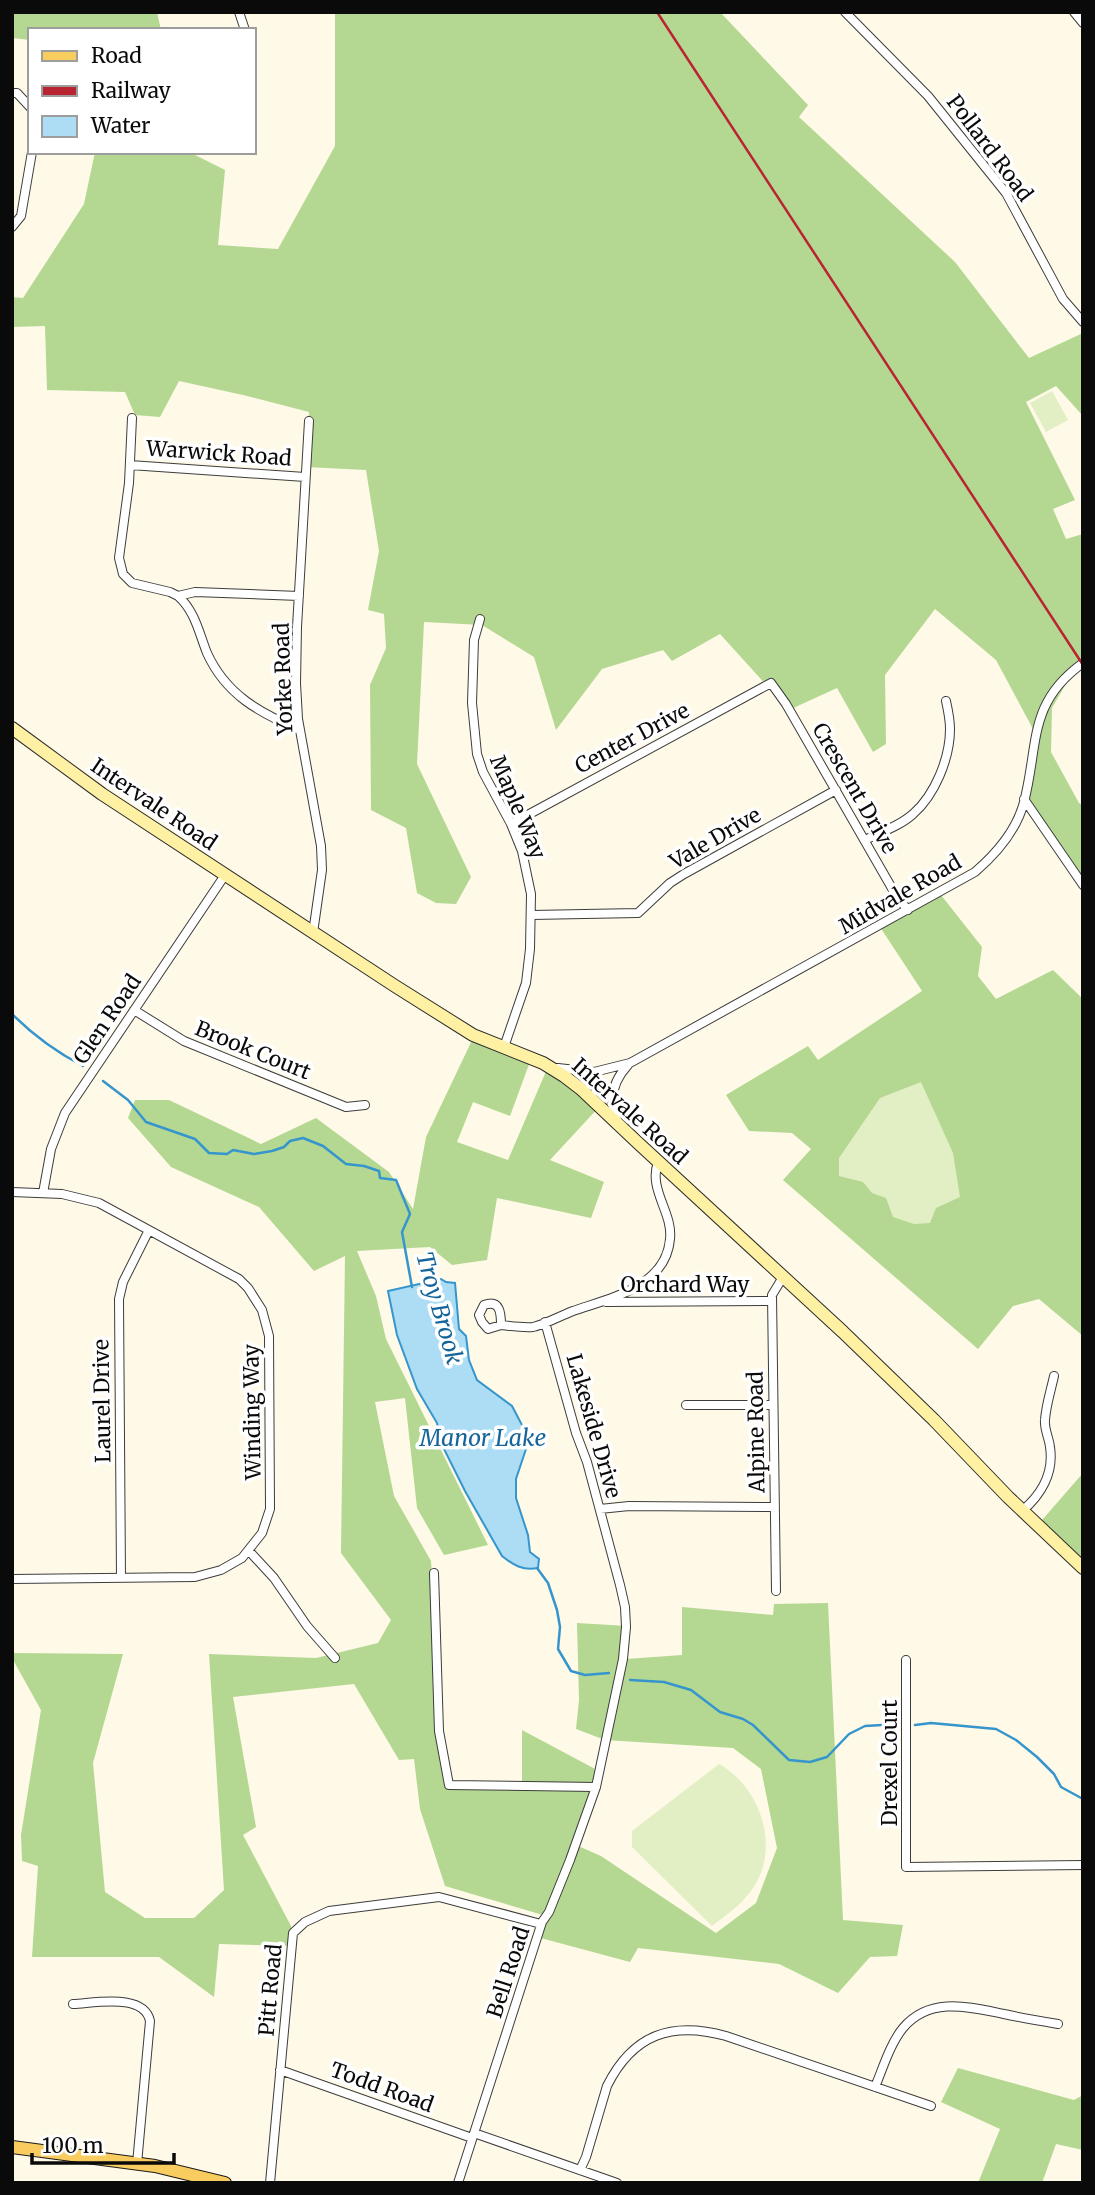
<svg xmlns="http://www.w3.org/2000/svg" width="1095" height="2195" font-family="Merriweather,serif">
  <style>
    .forest { fill: #b4d892 }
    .pitch { fill: #e2efc4 }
    .water { fill: #adddf5; stroke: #3595cc; stroke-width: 2 }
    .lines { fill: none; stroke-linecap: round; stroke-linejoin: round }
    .stream { stroke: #3595cc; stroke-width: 2.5 }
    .street-casing { stroke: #3d3d3d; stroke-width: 10 }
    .secondary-casing { stroke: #2c2c2c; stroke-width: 14 }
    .primary-casing { stroke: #1b1b1b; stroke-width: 14 }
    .street { stroke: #fff; stroke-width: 8 }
    .secondary { stroke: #fff1a3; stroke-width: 12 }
    .primary { stroke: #f8cc5e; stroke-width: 12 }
    .rail { stroke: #b82431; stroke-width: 2.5 }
    .labels { text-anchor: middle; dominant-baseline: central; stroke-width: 7; stroke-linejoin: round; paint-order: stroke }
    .street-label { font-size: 21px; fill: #0a0a0a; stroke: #fff }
    .water-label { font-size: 23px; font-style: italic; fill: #16659a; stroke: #fff }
  </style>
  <rect width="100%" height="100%" fill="#fff9e7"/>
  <path class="forest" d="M12 12H157L161 30H30V40L12 38Z
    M335 12H720L808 105 799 117 955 262 1029 358 1083 333V416L1056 386 1026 402 1075 500 1053 509 1066 539 1083 534V654L1052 708 1051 752 1079 803 1083 805V890L1025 804 1034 731 996 660 935 609 885 675 886 744 873 752 837 688 789 710 720 634 672 661 663 650 602 669 556 730 534 657 482 625 424 622 417 764 471 877 456 904 436 903 417 893 406 828 371 810 370 685 386 648 384 614 368 610 379 551 366 470 306 467 309 412 243 395 179 381 160 417 135 415 125 392 47 390 45 326 12 327V297L23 298 84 204 95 152H189L225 170 218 245 278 249 335 146Z
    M941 895 982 947 978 976 996 999 1053 970 1083 999V1336L1039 1299 1013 1306 978 1349 783 1180 811 1149 792 1133 749 1131 726 1095 808 1046 818 1060 922 991 880 927Z
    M474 1036 531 1059 510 1116 473 1102 457 1142 508 1160 547 1069 599 1107 550 1160 604 1182 591 1218 497 1198 487 1260 452 1265 430 1247 357 1251 376 1296 386 1339 488 1545 444 1555 417 1508 405 1398 375 1402 394 1496 431 1561 447 1781 522 1786V1730L597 1770 576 1845 601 1856 716 1933 756 1903 777 1848 761 1769 733 1748 605 1740 576 1729 579 1700 577 1623 628 1626 626 1659 682 1655V1607L773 1615 774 1604 828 1603 843 1920 903 1925 897 1956 870 1957 838 1993 779 1964 638 1948 630 1962 537 1937 543 1915 445 1886 420 1809 414 1759 399 1760 354 1684 233 1697 256 1827 243 1835 291 1926 293 1946 219 1944 214 1997 159 1957H32L38 1866 22 1861 21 1835 41 1710 12 1658V1653L123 1654 93 1763 105 1892 145 1918H194L224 1890 209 1654 316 1658 378 1643 391 1620 341 1553 345 1256 314 1271 259 1207 171 1167 128 1118 135 1100H169L261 1144 316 1118 389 1172 413 1209 426 1137Z
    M1083 1473V1560L1036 1527Z
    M958 2068 1074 2100 1083 2095V2150L1056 2144 1042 2183H978L1000 2129 941 2102Z"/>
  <path class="pitch" d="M1052 391 1068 420 1046 432 1030 403Z
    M921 1082 953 1153 960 1197 936 1208 930 1223 914 1224 893 1217 886 1198 872 1193 863 1182 839 1176V1158L880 1098Z
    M719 1764C759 1786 780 1844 755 1885 744 1903 728 1914 712 1926L632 1847V1831Z"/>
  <path class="water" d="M441 1279 446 1282 455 1283 459 1329 466 1336 469 1360 477 1380 512 1406 522 1425 526 1449 516 1479V1498L528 1535 530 1552 539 1559 538 1568C523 1571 513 1565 502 1556L465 1491 441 1443 437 1423 417 1389 397 1335 388 1291Z"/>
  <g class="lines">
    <path class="stream" d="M12 1014C34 1036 56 1052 83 1066
      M103 1081 128 1100 146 1122 195 1139 209 1153 227 1154 233 1150 254 1154 272 1151 284 1147 290 1141 303 1138 323 1146 346 1164 364 1166 379 1171 380 1178 396 1180 410 1214 402 1232 412 1287
      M537 1568 548 1583 557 1610 560 1627 558 1649 571 1671 585 1675 609 1673
      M630 1680 664 1682 691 1690 720 1712 743 1719 753 1725 789 1760 810 1762 827 1757 849 1734 865 1726 899 1724
      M915 1725 931 1723 996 1729 1016 1740 1037 1757 1054 1774 1061 1787 1083 1799"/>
    <defs>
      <path id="street" d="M239 12 245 30
        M845 12 928 96 1006 193 1063 299 1083 322
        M1074 12 1083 23
        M12 93H17L30 107
        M12 227 21 216 32 152
        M132 418 129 483 119 558 123 574 132 583 170 592 178 596 195 592 299 596
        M309 421 297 627 296 683 298 719 321 846 322 870 313 933
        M130 465 305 477
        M178 596C195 611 199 633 207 653 226 695 260 713 300 730
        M480 619 474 640 472 703 477 754 483 772 511 824 522 851 531 894 530 949 526 983 504 1047
        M1024 799 1083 885
        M511 824 771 683 786 704 897 897 908 910
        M865 840C881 832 900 826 913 814 935 795 950 758 950 729 950 720 948 710 946 701
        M531 915 638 913 670 883 684 874 836 790
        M134 1010 184 1041 346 1107 365 1105
        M558 1068 594 1072 630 1063 975 872C996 854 1017 829 1024 802 1039 745 1027 703 1083 663
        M617 1120C608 1099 613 1081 628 1065
        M12 1192 62 1194 99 1203 239 1279 248 1288 262 1310 269 1336 270 1509 262 1533 242 1558 221 1570 195 1577 12 1579
        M43 1193 51 1149 65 1113 225 875
        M606 1302 771 1301
        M501 1325C501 1313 500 1299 484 1305L479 1315 482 1322 488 1329 501 1325C511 1326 523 1328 533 1327 546 1324 560 1316 573 1311 610 1298 666 1287 670 1239 673 1212 648 1190 658 1162
        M686 1405H773
        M600 1509 629 1506 775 1507
        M1022 1511C1041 1495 1054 1473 1050 1447 1049 1438 1044 1429 1045 1420 1046 1405 1051 1390 1054 1376
        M249 1551 274 1578 307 1626 335 1658
        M434 1573 439 1731 449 1785 596 1787
        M121 1578 119 1299 123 1282 149 1230
        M776 1591 772 1295 783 1277
        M906 1660V1867L1083 1865
        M73 2004C96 2003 144 1993 150 2021L137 2164
        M280 2070 472 2138
        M875 2087C883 2068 890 2044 903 2028 930 1996 969 2007 1004 2014 1022 2018 1040 2021 1058 2024
        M474 2133 617 2183
        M580 2170 586 2157 607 2086C633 2034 672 2021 726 2036L931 2106
        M270 2183 293 1933 305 1922 329 1911 439 1897 541 1924
        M458 2183 542 1922 549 1912 570 1860 596 1787 623 1659 626 1627 625 1607 620 1585 587 1462 576 1433 545 1322"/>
      <path id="secondary" d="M12 728 102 794 395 986 473 1035 543 1063 564 1076 581 1089 637 1142 843 1332 934 1420 1008 1497 1083 1568"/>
      <path id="primary" d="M12 2147 155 2166 225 2183"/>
    </defs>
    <use href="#street" class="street-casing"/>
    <use href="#secondary" class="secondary-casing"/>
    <use href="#primary" class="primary-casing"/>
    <use href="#street" class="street"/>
    <use href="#secondary" class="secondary"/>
    <use href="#primary" class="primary"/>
    <path class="rail" d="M657 12 1083 665"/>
  </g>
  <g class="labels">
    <g class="street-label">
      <text transform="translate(990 148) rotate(53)">Pollard Road</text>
      <text transform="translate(219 453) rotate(4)">Warwick Road</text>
      <text transform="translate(283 679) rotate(-92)">Yorke Road</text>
      <text transform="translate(632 738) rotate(-28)">Center Drive</text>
      <text transform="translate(855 788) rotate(60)">Crescent Drive</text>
      <text transform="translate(154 804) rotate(34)">Intervale Road</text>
      <text transform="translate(518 807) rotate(67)">Maple Way</text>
      <text transform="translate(715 838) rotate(-30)">Vale Drive</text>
      <text transform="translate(900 894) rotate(-30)">Midvale Road</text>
      <text transform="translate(107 1019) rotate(-56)">Glen Road</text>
      <text transform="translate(253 1050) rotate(22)">Brook Court</text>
      <text transform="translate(630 1111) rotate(42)">Intervale Road</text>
      <text x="685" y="1284">Orchard Way</text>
      <text transform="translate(102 1401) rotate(-91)">Laurel Drive</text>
      <text transform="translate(252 1412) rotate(-91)">Winding Way</text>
      <text transform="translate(594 1426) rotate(74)">Lakeside Drive</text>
      <text transform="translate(756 1432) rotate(-91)">Alpine Road</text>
      <text transform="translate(889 1763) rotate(-90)">Drexel Court</text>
      <text transform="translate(508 1972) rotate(-72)">Bell Road</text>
      <text transform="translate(270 1990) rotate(-85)">Pitt Road</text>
      <text transform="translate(382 2087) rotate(20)">Todd Road</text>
    </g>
    <g class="water-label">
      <text transform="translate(440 1308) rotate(74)">Troy Brook</text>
      <text x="483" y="1437">Manor Lake</text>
    </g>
  </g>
  <rect width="1095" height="2195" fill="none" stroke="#0a0a0a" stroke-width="28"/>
  <rect x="28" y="28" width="228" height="126" fill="#ffffff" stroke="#9d9d9d" stroke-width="2"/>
  <rect x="42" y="51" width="35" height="10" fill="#f8cc5e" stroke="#9d9d9d" stroke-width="2"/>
  <text x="91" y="63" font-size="21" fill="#0a0a0a">Road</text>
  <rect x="42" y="86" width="35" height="10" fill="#b82431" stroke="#9d9d9d" stroke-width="2"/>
  <text x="91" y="98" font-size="21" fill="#0a0a0a">Railway</text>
  <rect x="42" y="116" width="35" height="21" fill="#adddf5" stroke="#9d9d9d" stroke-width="2"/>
  <text x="91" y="133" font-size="21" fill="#0a0a0a">Water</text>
  <path d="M32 2153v10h142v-10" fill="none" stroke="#0a0a0a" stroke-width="3.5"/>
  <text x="42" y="2153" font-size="21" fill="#0a0a0a" stroke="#ffffff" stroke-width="5" paint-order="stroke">100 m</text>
</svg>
